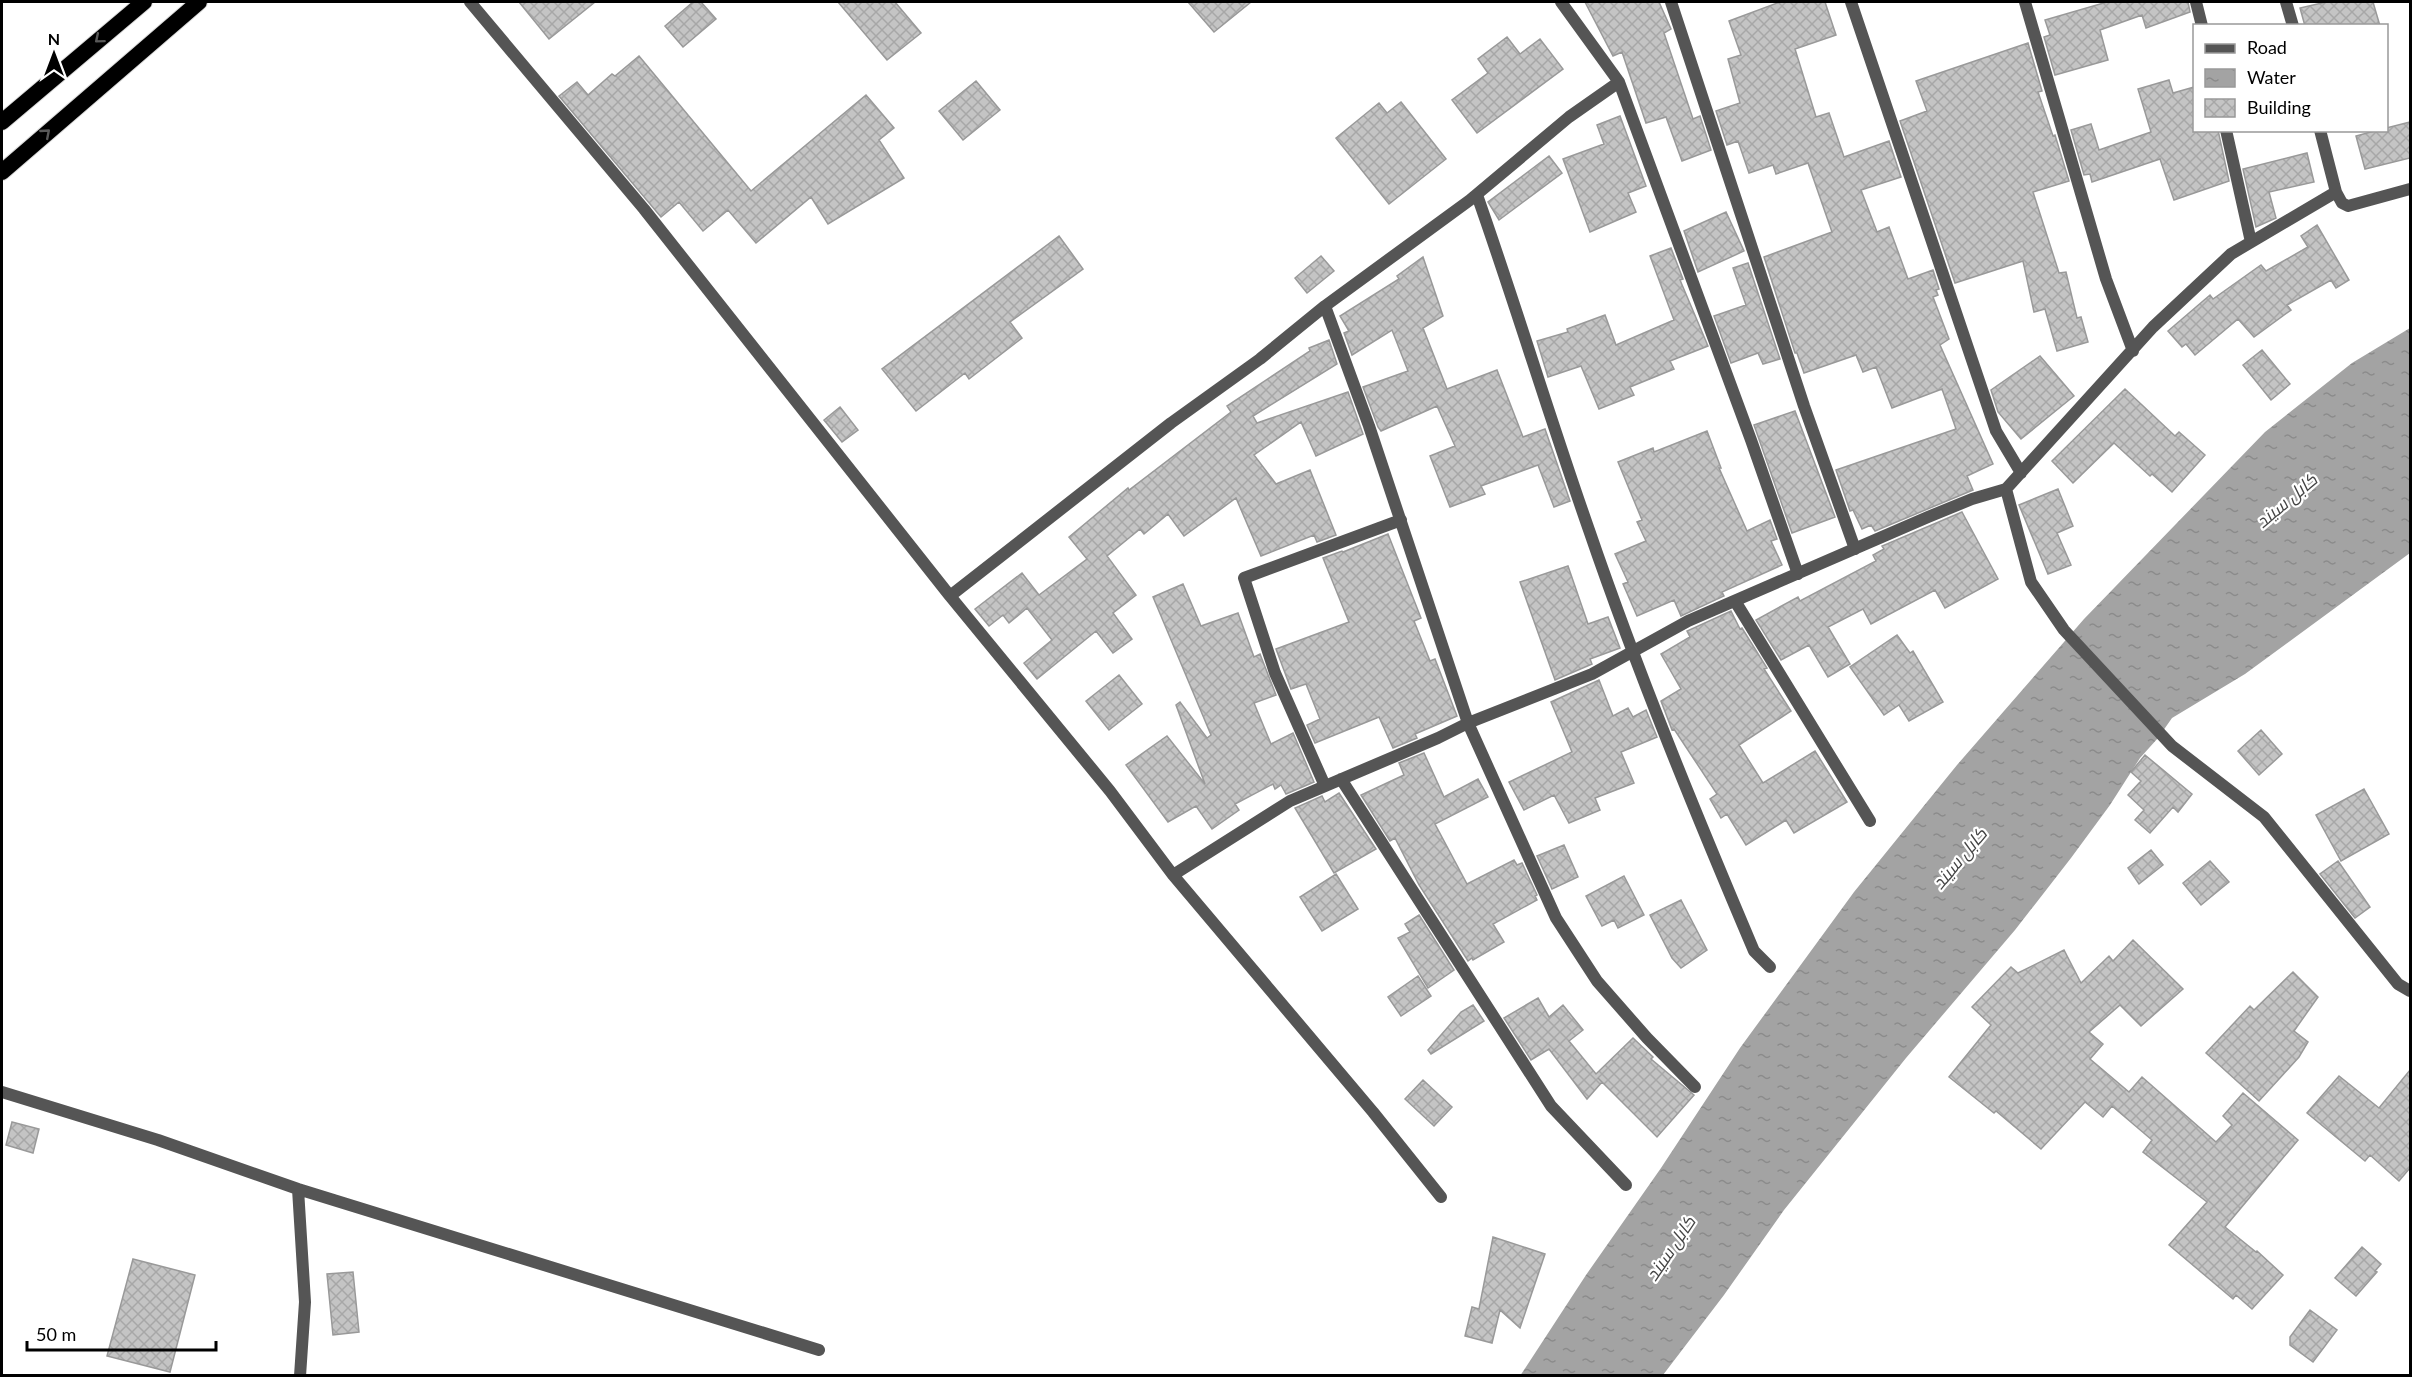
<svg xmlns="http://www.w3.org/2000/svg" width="2412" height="1377" font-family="Lato,Cairo,sans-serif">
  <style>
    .water { fill: url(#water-ripples) }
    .building { fill: url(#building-cross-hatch); stroke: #999; stroke-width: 1.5 }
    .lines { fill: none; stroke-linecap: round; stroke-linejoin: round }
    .trunk-casing { stroke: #dbdbdb; stroke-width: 18 }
    .minor { stroke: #555; stroke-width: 12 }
    .trunk { stroke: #000; stroke-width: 16 }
    .oneway { stroke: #595959 }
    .labels { text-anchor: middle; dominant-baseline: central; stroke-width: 4.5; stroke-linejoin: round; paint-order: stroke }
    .water-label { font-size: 18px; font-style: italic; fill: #444; stroke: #fff }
  </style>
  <defs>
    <pattern id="water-ripples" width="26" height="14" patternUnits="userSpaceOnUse" patternTransform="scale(1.5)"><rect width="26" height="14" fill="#a3a3a3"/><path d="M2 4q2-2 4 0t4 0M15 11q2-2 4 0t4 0" fill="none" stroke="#8b8b8b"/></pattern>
    <pattern id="building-cross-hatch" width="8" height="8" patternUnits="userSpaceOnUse" patternTransform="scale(1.5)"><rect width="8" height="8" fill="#c4c4c4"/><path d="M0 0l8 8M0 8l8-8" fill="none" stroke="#a7a7a7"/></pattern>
  </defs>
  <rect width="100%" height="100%" fill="#fff"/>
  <path class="water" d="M2410 328V553L2245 674 2172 718 2158 738 2140 758 2110 805 2071 858 2015 930 1906 1058 1784 1210 1724 1295 1663 1375 1520 1376 1586 1275 1661 1168 1740 1048 1854 892 1957 765 2084 619 2265 432 2352 363Z"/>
  <path class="building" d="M519 2H595L549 39Z
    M693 2H701L716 19 683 47 665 26Z
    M838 2H895L921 33 887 60Z
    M1188 2H1251L1214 32Z
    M1585 2H1659L1671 29 1664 33 1693 119 1700 116 1711 150 1682 161 1666 117 1646 123 1622 52 1613 56Z
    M1780 2H1825L1836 35 1795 49 1816 117 1829 113 1844 157 1889 141 1901 177 1861 190 1877 232 1889 227 1908 279 1933 270 1939 289 1936 290 1938 295 1933 297 1949 339 1940 345 1993 464 1967 476 1973 490 1875 531 1871 525 1862 529 1853 510 1850 511 1836 470 1956 429 1942 389 1892 408 1876 367 1863 372 1856 355 1804 373 1797 353H1795L1764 257 1832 232 1808 163 1776 174 1773 165 1749 173 1738 141 1727 145 1716 111 1740 103 1728 59 1741 55 1729 21Z
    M2107 2H2188L2190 12 2146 28 2142 15 2100 30 2108 60 2055 75 2044 37 2050 35 2045 20Z
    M2326 2H2373L2380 26H2305L2300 8Z
    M1507 37 1520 54 1540 39 1563 69 1477 133 1452 100 1488 73 1478 59Z
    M2028 43 2042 91 2038 92 2053 136 2055 135 2069 181 2033 192 2059 273 2066 272 2077 318 2081 317 2088 342 2057 351 2045 309 2034 312 2023 261 1955 283 1900 121 1927 111 1916 81Z
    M639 56 751 191 866 95 894 128 879 140 904 178 828 224 811 197 756 243 728 210 703 231 679 202 661 217 559 96 577 82 588 95 612 74 615 76Z
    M2169 80 2173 93 2194 87V130H2218L2229 181 2174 200 2160 159 2092 182 2090 174 2084 175 2071 130 2091 124 2099 150 2151 132 2138 89Z
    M976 81 1000 110 963 140 939 111Z
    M1401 102 1446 159 1389 204 1336 138 1379 103 1387 113Z
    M1620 116 1646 186 1628 193 1636 212 1590 232 1563 159 1604 144 1597 125Z
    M2410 122V158L2365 169 2356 136 2378 130H2386V128Z
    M2307 153 2314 182 2269 192 2276 218 2256 227 2243 169Z
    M1549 156 1562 173 1499 220 1488 202Z
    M1726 212 1744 251 1698 272 1684 231Z
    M2317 225 2349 280 2336 288 2331 280 2287 305 2291 310 2254 337 2238 319 2195 355 2186 344 2182 347 2168 331 2210 295 2213 299 2261 265 2266 271 2308 247 2301 236Z
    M1059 236 1083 269 1010 322 1022 338 969 379 965 373 916 411 882 369Z
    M1671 248 1683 279 1680 280 1708 346 1670 361 1674 369 1630 387 1634 395 1599 409 1581 366 1548 377 1537 341 1568 332 1567 329 1605 315 1616 345 1674 320 1650 256Z
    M1321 256 1334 271 1307 293 1295 278Z
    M1423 257 1443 316 1423 328 1447 389 1497 370 1523 437 1545 429 1570 501 1554 507 1538 465 1481 486 1485 494 1450 507 1430 456 1455 446 1437 406 1381 431 1378 427 1363 387 1408 371 1392 330 1352 355 1344 333 1349 331 1340 316 1399 279 1397 276Z
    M1748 263 1780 359 1763 364 1758 353 1731 363 1714 316 1746 305 1733 268Z
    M1329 340 1337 364 1253 416 1257 423 1348 392 1363 434 1316 456 1301 422 1254 455 1276 484 1310 470 1336 535 1317 542 1314 535 1261 556 1236 498 1184 536 1168 514 1144 534 1140 529 1107 556 1136 595 1113 613 1132 639 1113 653 1096 631 1037 679 1024 663 1052 640 1027 608 1009 623 1003 615 989 626 975 609 1022 573 1039 595 1087 559 1069 537 1128 488 1129 490 1231 412 1227 406 1310 351 1309 348Z
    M2262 350 2290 384 2271 400 2243 365Z
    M2040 356 2074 396 2021 439 1998 412 1991 390Z
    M2125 389 2175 436 2179 432 2205 455 2172 492 2152 474 2150 476 2114 443 2073 483 2052 461Z
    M840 407 858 430 842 442 824 420Z
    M1795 411 1835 517 1792 533 1754 425Z
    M1707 431 1721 468H1719L1747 531 1770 520 1777 539 1771 541 1782 565 1722 592 1724 596 1681 616 1674 600 1637 616 1623 584 1628 582 1615 554 1646 541 1637 522 1642 520 1618 462 1653 448 1654 452Z
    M2058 489 2073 526 2057 533 2071 565 2048 574 2019 505Z
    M1962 512 1998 579 1945 608 1935 590 1871 624 1863 609 1828 627 1850 664 1828 677 1809 645 1781 660 1756 620 1798 597 1800 601 1876 561 1873 555 1884 549 1882 546Z
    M1388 534 1421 618 1414 621 1430 661 1435 659 1457 716 1415 734 1417 738 1393 748 1379 717 1315 743 1307 725 1320 719 1306 684 1291 689 1276 649 1349 622 1323 558 1342 551 1343 552Z
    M1568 566 1588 624 1608 617 1620 648 1590 659 1592 664 1555 680 1520 582Z
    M1183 584 1201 626 1238 613 1254 657 1260 654 1276 695 1254 703 1271 744 1293 733 1314 782 1286 794 1281 785 1275 789 1273 784 1235 804 1239 810 1212 829 1196 806 1168 822 1126 765 1167 736 1205 784 1176 705 1180 702 1207 738 1211 735 1153 597Z
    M1731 611 1740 629 1742 628 1767 668 1764 669 1791 711 1739 745 1763 783 1815 751 1847 802 1794 833 1786 820 1746 845 1727 814 1721 818 1710 799 1717 794 1674 729 1672 730 1661 701 1681 689 1661 654 1690 637 1687 631Z
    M1897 635 1910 653 1913 651 1943 702 1909 721 1899 705 1884 715 1850 667Z
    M1119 675 1142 704 1109 730 1086 701Z
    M1599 680 1613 716 1628 708 1633 717 1646 710 1657 737 1621 752 1634 783 1595 798 1600 810 1569 823 1554 795 1524 810 1509 782 1572 752 1551 702Z
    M2261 730 2282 754 2259 775 2238 751Z
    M1424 753 1444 797 1478 779 1488 797 1435 824 1467 884 1514 860 1517 865 1522 863 1537 895 1535 896 1537 900 1493 924 1504 942 1473 960 1472 958 1468 961 1419 885 1395 838 1390 841 1361 795 1404 775 1399 763Z
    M2145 755 2192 794 2178 812 2173 807 2150 833 2135 820 2144 810 2128 795 2141 781 2131 772Z
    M2364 789 2389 834 2341 861 2316 815Z
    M1339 793 1376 849 1334 873 1295 808 1322 796 1325 802Z
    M1564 845 1578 877 1552 889 1537 856Z
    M2151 850 2163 865 2139 884 2128 868Z
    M2210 861 2229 882 2201 905 2183 883Z
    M2338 861 2370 907 2355 918 2320 874Z
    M1336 874 1358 909 1322 931 1300 897Z
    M1624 876 1644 915 1618 928 1614 920 1602 926 1586 896Z
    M1681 900 1707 950 1681 968 1672 958 1650 915Z
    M1419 915 1454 970 1428 988 1398 938 1410 932 1405 924Z
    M2133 940 2183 989 2141 1026 2120 1005 2089 1032 2103 1044 2090 1059 2129 1092 2142 1077 2216 1142 2232 1125 2223 1116 2243 1093 2298 1140 2225 1227 2256 1252 2257 1251 2283 1275 2252 1309 2236 1295 2233 1299 2169 1245 2207 1202 2143 1152 2152 1140 2112 1106 2103 1117 2085 1102 2041 1149 1996 1111 1994 1113 1949 1077 1991 1025 1972 1007 2011 967 2018 973 2064 950 2081 983 2109 956 2113 961Z
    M2293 972 2318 997 2294 1031 2308 1042 2299 1057 2259 1101 2206 1053 2250 1006 2254 1010Z
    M1418 976 1431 996 1401 1016 1388 997Z
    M1538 998 1549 1017 1563 1005 1583 1030 1569 1041 1596 1074 1633 1038 1653 1057 1651 1059 1694 1095 1657 1137 1598 1078 1602 1082 1587 1099 1549 1049 1531 1060 1504 1018Z
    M1473 1005 1484 1021 1431 1054 1428 1050 1461 1012Z
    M2410 1070V1168L2399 1181 2370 1155 2365 1161 2307 1113 2339 1076 2379 1108Z
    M1423 1080 1452 1107 1434 1126 1405 1099Z
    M12 1122 39 1129 33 1153 6 1145Z
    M1493 1237 1545 1254 1520 1328 1500 1310 1492 1343 1465 1336 1472 1307 1479 1309Z
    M2362 1247 2381 1264 2375 1271 2377 1272 2356 1296 2335 1278Z
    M133 1259 195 1275 170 1372 107 1356Z
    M353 1272 359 1332 333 1335 327 1274Z
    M2310 1310 2337 1330 2313 1362 2290 1345V1337Z"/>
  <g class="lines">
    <defs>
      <path id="trunk" d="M2 122 144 2
        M2 172 199 2"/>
    </defs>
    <use href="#trunk" class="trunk-casing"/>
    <path class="minor" d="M470 2 644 209 950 596
      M1671 2 1804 406 1855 549
      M1851 2 1996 431 2021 473
      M2025 2 2106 279 2133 351
      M2196 2 2202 26
      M2286 2 2293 26
      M1619 82 1751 440 1798 574
      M2226 130 2251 242
      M2336 192 2342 203 2348 206 2410 189
      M1477 195C1516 306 1550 419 1589 530 1638 673 1695 812 1754 951L1770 967
      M1325 306 1369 426 1468 723 1556 918 1597 981 1647 1038 1695 1087
      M2006 489 2031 582 2064 630 2172 746 2264 817 2398 984 2410 991
      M1735 601 1870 821
      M1341 779 1551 1106 1626 1185
      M1325 786 1275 673 1244 578 1401 520
      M1173 875 1290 801 1438 738 1468 723 1592 674 1688 621 1928 517 1972 499 2006 489 2153 327 2231 254 2336 192 2320 130
      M2 1092 158 1140 298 1189 819 1350
      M298 1189 305 1302 300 1376
      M1441 1197 1373 1112 1173 875 1110 791 950 596 1171 423 1260 359 1325 306 1470 200 1569 117 1619 82 1561 2"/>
    <use href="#trunk" class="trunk"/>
  </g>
  <defs><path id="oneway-chevron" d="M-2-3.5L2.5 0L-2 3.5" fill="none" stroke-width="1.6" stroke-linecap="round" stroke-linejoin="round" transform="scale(1.5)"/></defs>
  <g class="oneway">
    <use href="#oneway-chevron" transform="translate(99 39) rotate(140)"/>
    <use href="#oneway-chevron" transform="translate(46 133) rotate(-41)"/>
  </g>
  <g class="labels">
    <g class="water-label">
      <text transform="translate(2286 500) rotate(-40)">کابل سيند</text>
      <text transform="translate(1959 858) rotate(-50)">کابل سيند</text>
      <text transform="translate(1670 1248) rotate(-56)">کابل سيند</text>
    </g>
  </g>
  <rect width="2412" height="1377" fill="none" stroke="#000000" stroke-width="6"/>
  <rect x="2193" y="24" width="195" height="108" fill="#ffffff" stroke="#999999" stroke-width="1.5"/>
  <rect x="2205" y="44" width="30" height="9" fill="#555555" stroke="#999999" stroke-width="1.5"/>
  <text x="2247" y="54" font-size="18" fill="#000000">Road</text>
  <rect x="2205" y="69" width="30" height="18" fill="url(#water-ripples)" stroke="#999999" stroke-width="1.5"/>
  <text x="2247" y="84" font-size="18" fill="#000000">Water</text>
  <rect x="2205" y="99" width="30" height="18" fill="url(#building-cross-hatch)" stroke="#999999" stroke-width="1.5"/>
  <text x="2247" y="114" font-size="18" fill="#000000">Building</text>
  <g transform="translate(54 54)" stroke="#ffffff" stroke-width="4.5" paint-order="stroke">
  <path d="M0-4.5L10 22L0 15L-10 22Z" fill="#000000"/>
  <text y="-9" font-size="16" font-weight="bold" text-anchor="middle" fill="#000000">N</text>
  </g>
  <path d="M27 1341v9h189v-9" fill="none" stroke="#000000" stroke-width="3"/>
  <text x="36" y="1341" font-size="18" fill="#000000" stroke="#ffffff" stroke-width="4.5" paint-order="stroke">50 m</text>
</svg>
